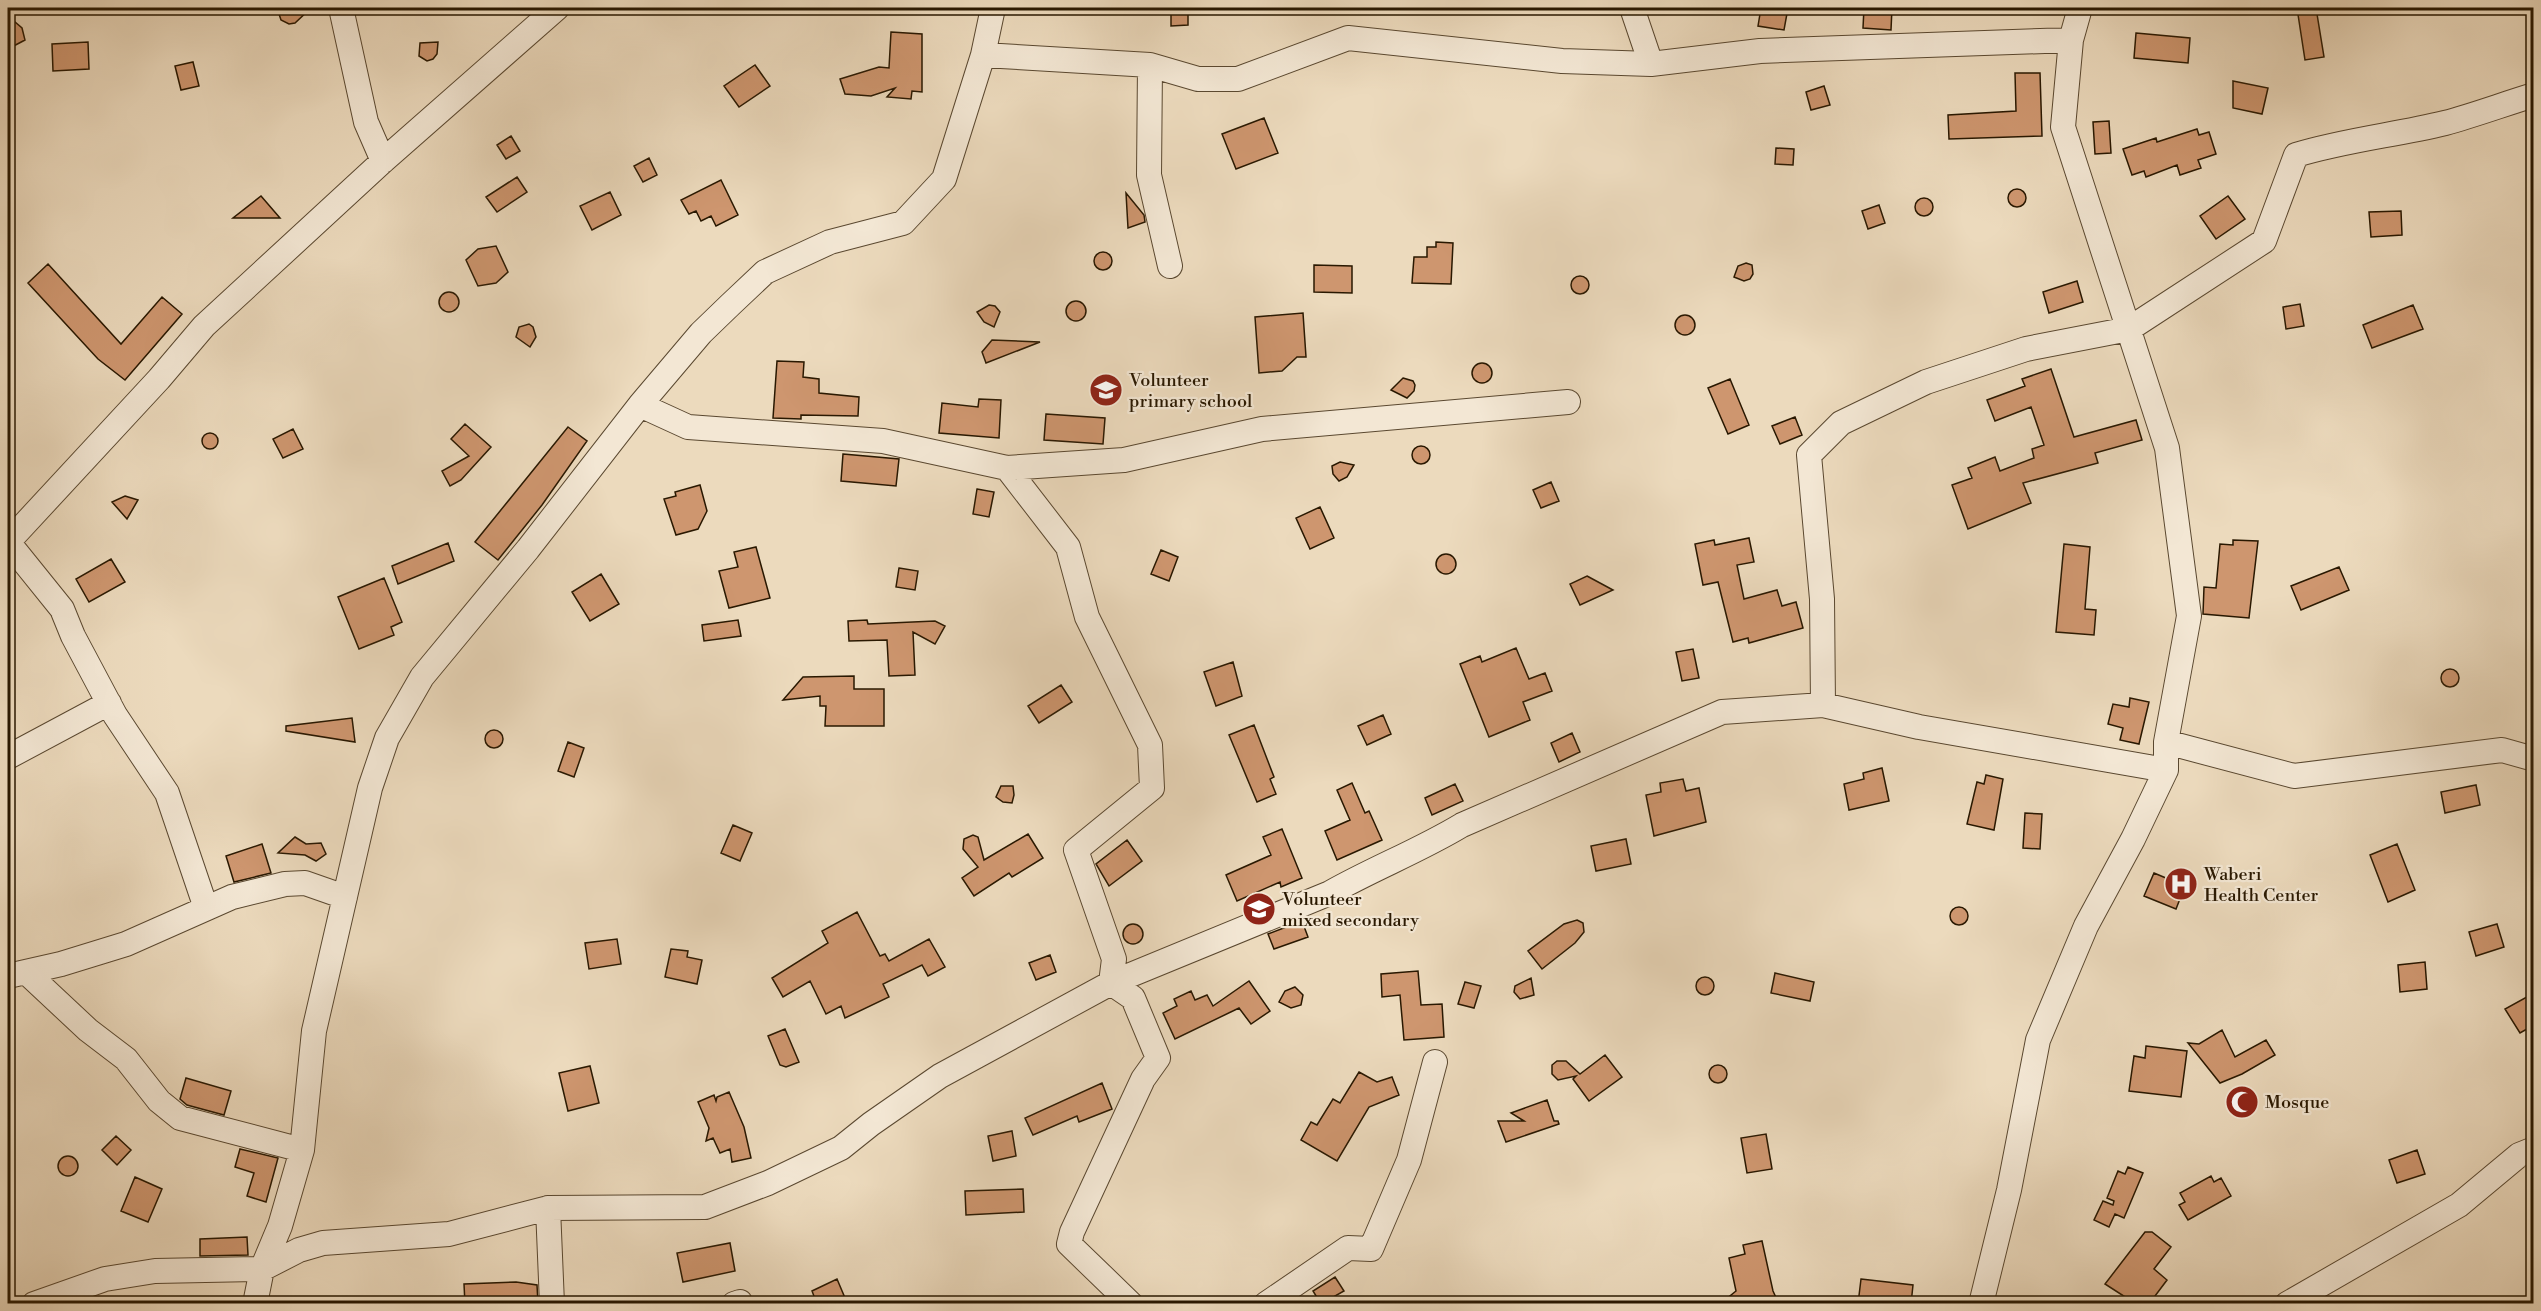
<svg xmlns="http://www.w3.org/2000/svg" width="2541" height="1311" font-family="'Libre Bodoni',serif">
  <style>
    .building { fill: #ce966f; stroke: #291801; stroke-width: 1.5 }
    .lines { fill: none; stroke-linecap: round; stroke-linejoin: round }
    .street-casing { stroke: #5a4830; stroke-width: 26 }
    .street { stroke: #f3e7d4; stroke-width: 24 }
    .labels { text-anchor: middle; dominant-baseline: central; stroke-width: 4.5; stroke-linejoin: round; paint-order: stroke }
    .poi-label { font-size: 18px; fill: #291801; stroke: #f3e7d4; text-anchor: start }
  </style>
  <rect width="100%" height="100%" fill="#ecdabd"/>
  <filter id="stains"><feTurbulence type="fractalNoise" baseFrequency=".00333" numOctaves="4"/><feColorMatrix values="0 0 0 0 .2 0 0 0 0 .09 0 0 0 0 .02 0 0 0 .5 -.17"/></filter>
  <radialGradient id="worn" r=".72"><stop offset=".6" stop-color="#630" stop-opacity="0"/><stop offset="1" stop-color="#630" stop-opacity=".3"/></radialGradient>
  <path class="building" d="M277 8H311L295 23 289 24 281 20Z
    M1188 8V25L1171 26V9Z
    M1761 8H1788L1784 30 1758 26Z
    M1864 8H1892L1891 30 1863 28Z
    M2297 8H2316L2324 57 2305 60Z
    M8 16 22 28 25 40 8 49Z
    M891 32 922 34V92L912 91 911 99 887 97 895 88 871 96 845 94 840 79 879 67 889 68Z
    M2136 33 2190 38 2188 63 2134 58Z
    M88 42 89 69 53 71 52 44Z
    M438 42 437 54 433 59 427 61 419 56 420 43Z
    M193 62 199 86 181 90 175 66Z
    M755 65 770 86 739 107 724 86Z
    M2015 73H2040L2042 136 1949 139 1948 115 2016 111Z
    M2233 81 2268 88 2262 114 2233 108Z
    M1824 86 1830 105 1811 110 1806 92Z
    M1264 118 1278 153 1236 169 1222 134Z
    M2109 121 2111 153 2095 154 2093 122Z
    M2197 129 2199 135 2209 132 2216 154 2198 160 2201 168 2180 175 2177 165 2146 177 2144 171 2132 175 2123 149 2156 138 2157 142Z
    M511 136 520 151 506 159 497 145Z
    M1776 148 1794 149 1793 165 1775 164Z
    M649 158 657 175 643 182 634 166Z
    M517 177 527 192 497 212 486 197Z
    M721 180 738 215 716 226 711 216 701 221 696 211 689 214 681 200Z
    M2008 198a9 9 0 1 1 18 0a9 9 0 1 1-18 0Z
    M610 192 621 215 592 230 580 206Z
    M1126 193 1144 215 1145 222 1128 228Z
    M261 196 280 218H233Z
    M2228 196 2245 219 2216 239 2200 216Z
    M1915 207a9 9 0 1 1 18 0a9 9 0 1 1-18 0Z
    M1879 205 1885 223 1868 229 1862 211Z
    M2401 211 2402 235 2371 237 2369 212Z
    M1436 242 1453 243 1451 284 1412 283 1414 257H1427V247H1436Z
    M496 246 508 272 496 283 478 286 466 260 478 249Z
    M1094 261a9 9 0 1 1 18 0a9 9 0 1 1-18 0Z
    M1746 263 1752 265 1753 274 1750 279 1744 281 1734 277 1738 266Z
    M48 264 121 344 162 297 182 314 125 380 98 359 28 283Z
    M1314 265 1352 266V293L1314 292Z
    M1571 285a9 9 0 1 1 18 0a9 9 0 1 1-18 0Z
    M2077 281 2083 302 2049 313 2043 292Z
    M439 302a10 10 0 1 1 20 0a10 10 0 1 1-20 0Z
    M1066 311a10 10 0 1 1 20 0a10 10 0 1 1-20 0Z
    M2300 304 2304 326 2286 329 2283 307Z
    M989 305 995 306 1000 312 994 327 984 322 977 312Z
    M2413 305 2423 329 2372 348 2363 325Z
    M1303 313 1306 357H1297L1282 371 1259 373 1255 317Z
    M1675 325a10 10 0 1 1 20 0a10 10 0 1 1-20 0Z
    M529 324 533 327 536 337 530 347 516 337 519 327Z
    M992 340 1040 342 986 363 982 352Z
    M777 361 804 362 803 377 819 379V393L859 397 858 416 801 415V419L773 418Z
    M1472 373a10 10 0 1 1 20 0a10 10 0 1 1-20 0Z
    M2051 369 2074 437 2136 420 2142 440 2095 453 2098 463 2023 483 2031 503 1968 529 1952 485 1972 478 1968 468 1995 457 2000 471 2034 458 2032 449 2044 445 2031 407 1995 421 1987 400 2025 386 2022 379Z
    M1403 378 1413 381 1415 385 1414 391 1407 398 1391 390Z
    M1730 379 1749 425 1728 434 1708 388Z
    M979 399 1001 400 999 438 939 433 942 403 978 407Z
    M1046 414 1105 418 1103 444 1044 440Z
    M1795 417 1802 435 1780 444 1772 426Z
    M465 424 491 447 461 480 450 486 442 471 469 456 451 439Z
    M568 427 587 441 542 505 498 560 475 542Z
    M293 429 303 449 283 458 273 439Z
    M202 441a8 8 0 1 1 16 0a8 8 0 1 1-16 0Z
    M1412 455a9 9 0 1 1 18 0a9 9 0 1 1-18 0Z
    M843 454 899 459 896 486 841 481Z
    M1340 462 1354 465 1347 477 1339 481 1333 474 1332 466Z
    M1551 482 1559 501 1541 508 1533 490Z
    M700 485 707 511 698 529 676 535 664 499 676 496 675 492Z
    M977 489 994 492 989 517 973 514Z
    M125 496 138 500 127 519 112 502Z
    M1320 507 1334 538 1310 549 1296 518Z
    M1749 538 1754 562 1737 565 1744 599 1777 590 1782 606 1796 602 1803 628 1749 643 1748 638 1733 642 1718 582 1703 585 1695 544 1714 540 1715 545Z
    M2233 540 2258 541 2249 618 2203 614 2204 587 2216 588 2220 544 2233 545Z
    M448 543 454 561 398 584 392 566Z
    M2064 544 2090 547 2085 609 2096 610 2094 635 2056 632Z
    M756 547 770 598 729 608 719 571 738 567 734 552Z
    M1161 550 1178 557 1169 581 1151 574Z
    M1436 564a10 10 0 1 1 20 0a10 10 0 1 1-20 0Z
    M111 559 125 582 89 602 76 579Z
    M2339 567 2349 590 2301 610 2291 586Z
    M899 568 918 571 915 590 896 587Z
    M601 574 619 604 590 621 572 592Z
    M1587 576 1613 590 1580 605 1570 584Z
    M384 578 402 622 391 627 394 635 359 649 338 597Z
    M738 620 741 636 704 641 702 625Z
    M867 620 868 624 935 621 945 626 935 644 913 632 915 675 889 676 887 640 849 641 848 621Z
    M1516 648 1529 679 1545 673 1552 691 1523 702 1530 720 1489 737 1460 664 1480 656 1482 662Z
    M1693 649 1699 678 1682 681 1676 652Z
    M1233 662 1242 696 1216 706 1204 672Z
    M2441 678a9 9 0 1 1 18 0a9 9 0 1 1-18 0Z
    M854 676V689H884V726H825L826 706H820V696L783 700 803 677Z
    M1061 685 1072 702 1039 723 1028 706Z
    M2130 698 2149 702 2139 744 2120 740 2123 728 2108 724 2113 704 2129 707Z
    M1383 715 1391 734 1367 745 1358 726Z
    M352 718 355 742 286 731V726Z
    M1254 725 1274 777 1270 779 1276 794 1257 802 1229 735Z
    M485 739a9 9 0 1 1 18 0a9 9 0 1 1-18 0Z
    M1572 733 1580 752 1559 762 1551 743Z
    M568 742 584 748 574 777 558 771Z
    M1882 768 1889 801 1849 810 1844 784 1864 779 1863 773Z
    M1986 775 2003 779 1994 830 1967 824 1977 782 1984 784Z
    M1683 779 1686 791 1699 788 1706 822 1654 836 1646 795 1661 792 1660 783Z
    M1352 783 1365 813 1369 811 1382 840 1337 860 1325 831 1350 820 1337 790Z
    M1455 784 1463 801 1432 815 1425 798Z
    M2476 785 2480 805 2445 813 2441 792Z
    M1001 786H1013L1014 795 1012 803 1003 802 996 797Z
    M2025 813 2042 814 2040 849 2023 848Z
    M733 825 752 833 740 861 721 853Z
    M1282 829 1302 878 1281 887 1280 882 1237 901 1226 875 1271 855 1263 837Z
    M1028 834 1043 858 1012 877 1009 873 974 896 962 878 978 867 963 849 964 839 973 835 978 837 984 860Z
    M295 837 306 844 321 843 326 854 316 861 305 855 278 853Z
    M1626 839 1631 864 1596 871 1591 846Z
    M1127 840 1142 861 1109 886 1096 864Z
    M262 844 271 873 234 882 226 856Z
    M2397 844 2415 890 2388 902 2370 855Z
    M2154 873 2185 886 2176 909 2144 896Z
    M1950 916a9 9 0 1 1 18 0a9 9 0 1 1-18 0Z
    M857 912 880 956 885 954 889 961 929 939 945 967 928 976 922 965 883 984 889 997 845 1018 841 1006 826 1014 810 981 783 997 772 978 828 943 822 931Z
    M1577 920 1583 923 1584 932 1575 943 1542 969 1528 951 1564 924Z
    M1302 921 1308 937 1274 949 1268 934Z
    M2497 924 2504 947 2476 956 2469 932Z
    M1123 934a10 10 0 1 1 20 0a10 10 0 1 1-20 0Z
    M617 939 621 964 589 969 585 943Z
    M671 949 688 951 687 957 702 960 697 984 665 977Z
    M1050 955 1056 972 1036 980 1029 963Z
    M2425 962 2427 989 2400 992 2398 965Z
    M1418 971 1421 1005 1442 1004 1444 1037 1404 1040 1400 995 1382 997 1381 974Z
    M1775 973 1814 982 1810 1001 1771 993Z
    M1696 986a9 9 0 1 1 18 0a9 9 0 1 1-18 0Z
    M1531 978 1534 995 1520 999 1514 992 1515 986Z
    M1249 981 1270 1011 1251 1024 1239 1008 1175 1039 1163 1013 1177 1006 1174 999 1191 991 1195 1000 1207 995 1213 1006Z
    M1465 982 1481 986 1474 1008 1458 1004Z
    M1295 987 1303 995 1301 1005 1291 1008 1279 1002 1285 991Z
    M2534 993V1025L2520 1033 2505 1009Z
    M785 1029 799 1062 786 1067 780 1065 768 1036Z
    M2222 1030 2235 1057 2266 1040 2275 1055 2242 1074 2220 1083 2188 1043 2199 1044Z
    M2146 1046 2187 1051 2181 1097 2129 1091 2134 1056 2145 1058Z
    M1605 1055 1622 1077 1589 1101 1573 1079 1576 1076 1558 1080 1552 1074V1065L1557 1061H1566L1580 1074Z
    M1709 1074a9 9 0 1 1 18 0a9 9 0 1 1-18 0Z
    M590 1066 599 1103 568 1111 559 1073Z
    M1359 1072 1377 1082 1392 1077 1399 1095 1369 1107 1337 1161 1301 1140 1311 1122 1317 1125 1333 1099 1340 1103Z
    M186 1078 231 1091 224 1115 187 1105 180 1099Z
    M1102 1083 1112 1109 1079 1122 1077 1116 1033 1135 1025 1118Z
    M729 1092 744 1127 751 1158 732 1162 730 1149 720 1153 713 1138 706 1141 709 1128 698 1102 714 1095 716 1101 717 1097Z
    M1547 1100 1554 1121H1558L1559 1124 1506 1142 1498 1121H1524L1511 1113Z
    M1012 1131 1016 1156 993 1161 988 1136Z
    M1766 1134 1772 1169 1747 1173 1741 1138Z
    M116 1136 131 1150 117 1165 102 1150Z
    M240 1149 278 1158 266 1202 247 1196 254 1173 235 1167Z
    M2417 1150 2425 1174 2397 1183 2389 1160Z
    M58 1166a10 10 0 1 1 20 0a10 10 0 1 1-20 0Z
    M2128 1167 2143 1173 2124 1218 2115 1214 2109 1227 2094 1220 2103 1201 2113 1205 2114 1201 2107 1198 2118 1171 2125 1174Z
    M2211 1176 2214 1182 2221 1178 2231 1196 2188 1220 2179 1205 2185 1202 2180 1193Z
    M135 1177 162 1189 148 1222 121 1211Z
    M1023 1189 1024 1212 966 1215 965 1191Z
    M2145 1232H2152L2171 1247 2154 1269 2167 1280 2149 1304H2136L2105 1284Z
    M247 1237 248 1255 200 1256V1239Z
    M1762 1241 1773 1291 1779 1304H1720L1736 1291 1729 1258 1745 1254 1743 1245Z
    M730 1243 735 1271 683 1282 677 1253Z
    M1335 1277 1344 1291 1321 1304 1313 1291Z
    M837 1279 845 1298 833 1304H817L812 1291Z
    M1861 1279 1913 1285 1911 1304H1858Z
    M516 1282 537 1285 538 1304H465L464 1284Z"/>
  <g class="lines">
    <defs>
      <path id="street" d="M341 8 366 122 383 161
        M1632 8 1651 64
        M983 55 993 8
        M1150 65 1149 175 1170 266
        M640 405 688 427 883 441 1007 468 1124 460 1262 429 1568 402
        M1007 468 1068 547 1087 617 1150 745 1152 788 1076 850 1114 959 1111 983 1133 998 1158 1058 1143 1079 1072 1232 1069 1244 1131 1304
        M8 542 159 379 204 326 383 161 557 8
        M8 542 62 609 73 636 115 715 167 793 206 908
        M1823 705 1919 727 2166 770
        M2166 742 2294 776 2502 750 2534 759
        M8 757 109 703
        M26 972 88 1030 126 1059 159 1101 180 1118 302 1150
        M8 976 61 964 126 944 232 897 285 884 305 883 345 897
        M548 1208 552 1304
        M34 1304 105 1279 155 1271 262 1269 299 1250 323 1243 449 1234 548 1208 705 1207 768 1183 841 1148 871 1124 940 1076 1111 983 1330 893C1374 868 1419 851 1462 825L1722 712 1823 705 1822 599 1809 455 1841 423 1926 382 2026 349 2129 329 2264 241 2296 155C2345 140 2396 135 2445 123 2475 115 2504 104 2534 95
        M255 1304 262 1269 280 1226 302 1150 314 1031 370 788 387 738 422 677 528 549 640 405 701 333 730 305 765 272 830 242 903 223 944 179 983 55 1150 65 1198 79H1238L1348 38 1562 61 1651 64 1760 51 2071 40
        M734 1304 740 1302
        M1266 1304 1348 1248 1371 1249 1409 1160 1435 1062
        M1981 1304 2009 1190 2038 1040 2086 926 2133 839 2166 770V742L2189 616 2167 448 2063 127 2071 40 2080 8
        M2287 1304 2459 1205 2519 1155 2534 1149"/>
    </defs>
    <use href="#street" class="street-casing"/>
    <use href="#street" class="street"/>
  </g>
  <defs>
    <symbol id="school-disc" viewBox="-11 -11 22 22"><circle r="9.5" fill="#8f2418" stroke="#f3e7d4"/><path d="M0-5L7-2L0 1L-7-2ZM-4 1L0 2.5L4 1V4Q0 6-4 4Z" fill="#fff"/></symbol>
    <symbol id="hospital-disc" viewBox="-11 -11 22 22"><circle r="9.5" fill="#8f2418" stroke="#f3e7d4"/><path d="M-5-5h3v3.5h4V-5h3V5h-3V1.5h-4V5h-3Z" fill="#fff"/></symbol>
    <symbol id="mosque-disc" viewBox="-11 -11 22 22"><circle r="9.5" fill="#8f2418" stroke="#f3e7d4"/><path d="M3.5-4.9A6 6 0 1 0 3.5 4.9A5 5 0 1 1 3.5-4.9Z" fill="#fff"/></symbol>
  </defs>
  <g fill-rule="evenodd">
    <use href="#school-disc" x="1087" y="371" width="38" height="38"/>
    <use href="#hospital-disc" x="2162" y="865" width="38" height="38"/>
    <use href="#school-disc" x="1240" y="890" width="38" height="38"/>
    <use href="#mosque-disc" x="2223" y="1083" width="38" height="38"/>
  </g>
  <g class="labels">
    <g class="poi-label">
      <text x="1129" y="380">Volunteer<tspan x="1129" dy="21">primary school</tspan></text>
      <text x="2204" y="874">Waberi<tspan x="2204" dy="21">Health Center</tspan></text>
      <text x="1282" y="899">Volunteer<tspan x="1282" dy="21">mixed secondary</tspan></text>
      <text x="2265" y="1102">Mosque</text>
    </g>
  </g>
  <rect width="2541" height="1311" fill="none" stroke="#ecdabd" stroke-width="30"/>
  <rect x="9" y="9" width="2523" height="1293" fill="none" stroke="#291801" stroke-width="3"/>
  <rect x="15" y="15" width="2511" height="1281" fill="none" stroke="#291801" stroke-width="1.5"/>
  <rect width="100%" height="100%" filter="url(#stains)"/>
  <rect width="100%" height="100%" fill="url(#worn)"/>
</svg>
